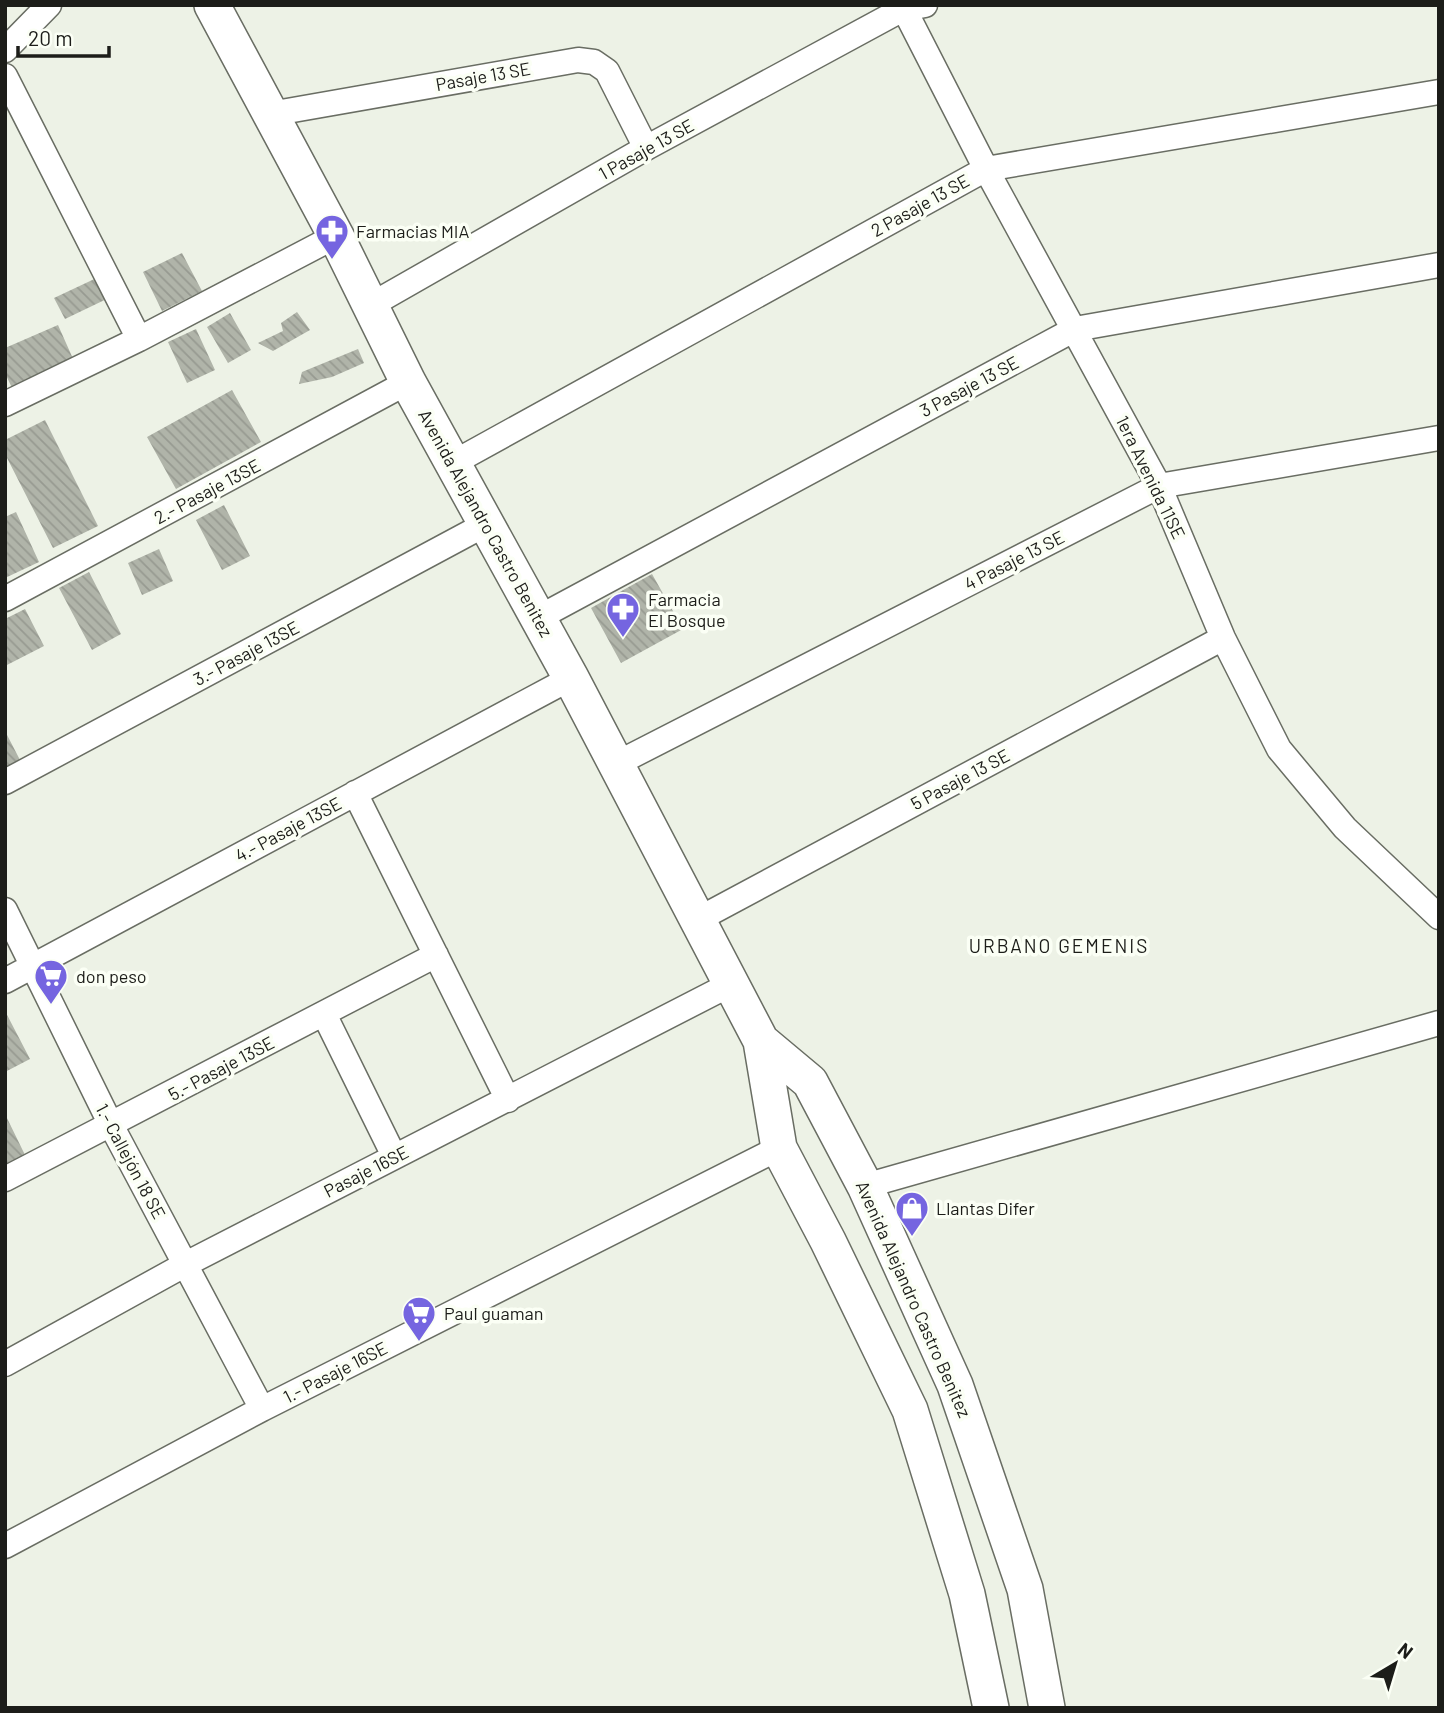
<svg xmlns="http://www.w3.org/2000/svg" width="1444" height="1713" font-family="Barlow,sans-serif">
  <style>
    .building { fill: url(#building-back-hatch) }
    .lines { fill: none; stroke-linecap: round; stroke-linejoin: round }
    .minor-casing { stroke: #696d63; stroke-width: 27 }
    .secondary-casing { stroke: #696d63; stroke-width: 38 }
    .minor { stroke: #fff; stroke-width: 24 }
    .secondary { stroke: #fff; stroke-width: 35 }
    .labels { text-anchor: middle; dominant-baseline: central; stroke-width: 7; stroke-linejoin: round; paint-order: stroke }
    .street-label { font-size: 18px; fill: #1c1d19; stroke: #fbfff5 }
    .poi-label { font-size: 18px; fill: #1c1d19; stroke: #fbfff5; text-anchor: start }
    .neighbourhood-label { font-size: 19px; letter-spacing: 2px; fill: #1c1d19; stroke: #fbfff5 }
  </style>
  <defs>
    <pattern id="building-back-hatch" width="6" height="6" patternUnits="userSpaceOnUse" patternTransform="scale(1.75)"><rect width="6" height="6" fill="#b0b4a9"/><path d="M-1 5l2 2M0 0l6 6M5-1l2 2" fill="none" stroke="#979a91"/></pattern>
  </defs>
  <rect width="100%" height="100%" fill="#edf2e6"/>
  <path class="building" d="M182 253 202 291 162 311 143 272Z
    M105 274 115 295 65 319 54 298Z
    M297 312 310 330 273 351 258 343 283 331 281 323Z
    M230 313 251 350 228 363 207 327Z
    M58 325 74 361 12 388 5 373V348Z
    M196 329 215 370 187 383 168 342Z
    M358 349 364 363 332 377 299 384 302 372Z
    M232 390 261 442 176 489 147 437Z
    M45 420 98 526 53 548 5 454V440Z
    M224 505 250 556 222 570 196 520Z
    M16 512 39 562 5 578V517Z
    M159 549 173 581 142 595 128 563Z
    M89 572 121 634 92 650 59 588Z
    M652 574 683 629 621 663 591 608Z
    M25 609 44 646 5 666V619Z
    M5 731 20 760 5 768Z
    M5 1011 30 1059 5 1072Z
    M5 1114 25 1155 5 1165Z"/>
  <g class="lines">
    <defs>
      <path id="minor" d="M902 5 986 169 1159 486 1223 638 1279 749 1345 828 1439 917
        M5 50 49 5
        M5 76 139 339
        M270 114 578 60 594 62 607 71 646 148
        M371 305 646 148 903 9 925 5
        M5 404 139 339 336 236
        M453 463 986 169 1439 92
        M5 599 408 382
        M538 618 1075 329 1439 265
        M616 764 1159 486 1439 438
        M5 782 486 524
        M355 793 508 1100
        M5 910 111 1125 262 1409
        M697 920 1223 638
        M5 981 571 678
        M324 1014 394 1156
        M5 1179 436 955
        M865 1186 1439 1023
        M5 1364 186 1264 731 984
        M5 1546 262 1409 779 1148"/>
      <path id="secondary" d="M212 5 336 236 408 382 571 678 761 1041 779 1148 828 1241 910 1410 967 1594 991 1708
        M761 1041 810 1082 865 1186 955 1385 1025 1589 1047 1708"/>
    </defs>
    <use href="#minor" class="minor-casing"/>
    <use href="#secondary" class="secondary-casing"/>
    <use href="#minor" class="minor"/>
    <use href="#secondary" class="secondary"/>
  </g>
  <defs>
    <symbol id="pharmacy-pin" viewBox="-11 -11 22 30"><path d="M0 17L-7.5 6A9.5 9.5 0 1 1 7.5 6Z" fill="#7565e0" stroke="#fbfff5"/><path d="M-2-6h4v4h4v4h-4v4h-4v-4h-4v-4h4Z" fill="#fff"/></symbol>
    <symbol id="supermarket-pin" viewBox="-11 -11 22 30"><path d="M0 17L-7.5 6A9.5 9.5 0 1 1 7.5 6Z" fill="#7565e0" stroke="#fbfff5"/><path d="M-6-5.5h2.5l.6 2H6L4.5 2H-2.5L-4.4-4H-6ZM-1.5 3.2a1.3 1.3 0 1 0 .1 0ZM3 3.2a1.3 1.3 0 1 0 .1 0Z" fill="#fff"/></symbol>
    <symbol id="shop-pin" viewBox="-11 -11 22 30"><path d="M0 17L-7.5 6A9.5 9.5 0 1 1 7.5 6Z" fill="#7565e0" stroke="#fbfff5"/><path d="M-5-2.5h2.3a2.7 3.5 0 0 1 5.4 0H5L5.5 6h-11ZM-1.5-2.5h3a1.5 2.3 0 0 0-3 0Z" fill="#fff"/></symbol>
  </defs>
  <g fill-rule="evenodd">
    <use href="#pharmacy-pin" x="313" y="212" width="38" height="52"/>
    <use href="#pharmacy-pin" x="604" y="590" width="38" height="52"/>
    <use href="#supermarket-pin" x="32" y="957" width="38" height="52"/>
    <use href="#shop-pin" x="893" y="1189" width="38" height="52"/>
    <use href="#supermarket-pin" x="400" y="1294" width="38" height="52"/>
  </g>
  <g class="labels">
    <g class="street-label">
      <text transform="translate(483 76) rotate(-10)">Pasaje 13 SE</text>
      <text transform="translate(646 149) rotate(-29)">1 Pasaje 13 SE</text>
      <text transform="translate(920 205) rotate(-29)">2 Pasaje 13 SE</text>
      <text transform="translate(969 386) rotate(-28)">3 Pasaje 13 SE</text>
      <text transform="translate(1151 477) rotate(64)">1era Avenida 11SE</text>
      <text transform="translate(207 491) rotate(-28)">2.- Pasaje 13SE</text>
      <text transform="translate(486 523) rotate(61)">Avenida Alejandro Castro Benitez</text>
      <text transform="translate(1014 560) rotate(-27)">4 Pasaje 13 SE</text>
      <text transform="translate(246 653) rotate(-28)">3.- Pasaje 13SE</text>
      <text transform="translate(960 779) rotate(-28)">5 Pasaje 13 SE</text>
      <text transform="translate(288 829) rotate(-28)">4.- Pasaje 13SE</text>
      <text transform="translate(221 1068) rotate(-28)">5.- Pasaje 13SE</text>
      <text transform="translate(131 1161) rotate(62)">1.- Callejón 18 SE</text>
      <text transform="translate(366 1171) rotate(-27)">Pasaje 16SE</text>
      <text transform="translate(914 1299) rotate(66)">Avenida Alejandro Castro Benitez</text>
      <text transform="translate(335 1372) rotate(-27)">1.- Pasaje 16SE</text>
    </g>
    <g class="poi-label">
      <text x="356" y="231">Farmacias MIA</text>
      <text x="648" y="599">Farmacia<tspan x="648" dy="21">El Bosque</tspan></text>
      <text x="76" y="976">don peso</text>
      <text x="936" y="1208">Llantas Difer</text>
      <text x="444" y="1313">Paul guaman</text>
    </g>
    <g class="neighbourhood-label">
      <text x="1059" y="945">URBANO GEMENIS</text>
    </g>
  </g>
  <rect width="1444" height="1713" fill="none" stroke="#1c1d19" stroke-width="14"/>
  <g transform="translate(1395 1664) rotate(38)" stroke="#fbfff5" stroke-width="5" paint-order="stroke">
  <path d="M0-5L12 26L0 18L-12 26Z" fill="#1c1d19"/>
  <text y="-10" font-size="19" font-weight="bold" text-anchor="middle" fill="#1c1d19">N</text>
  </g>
  <path d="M18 46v10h91v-10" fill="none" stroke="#1c1d19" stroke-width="3.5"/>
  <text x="28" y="46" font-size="21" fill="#1c1d19" stroke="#fbfff5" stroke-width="5" paint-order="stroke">20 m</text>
</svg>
